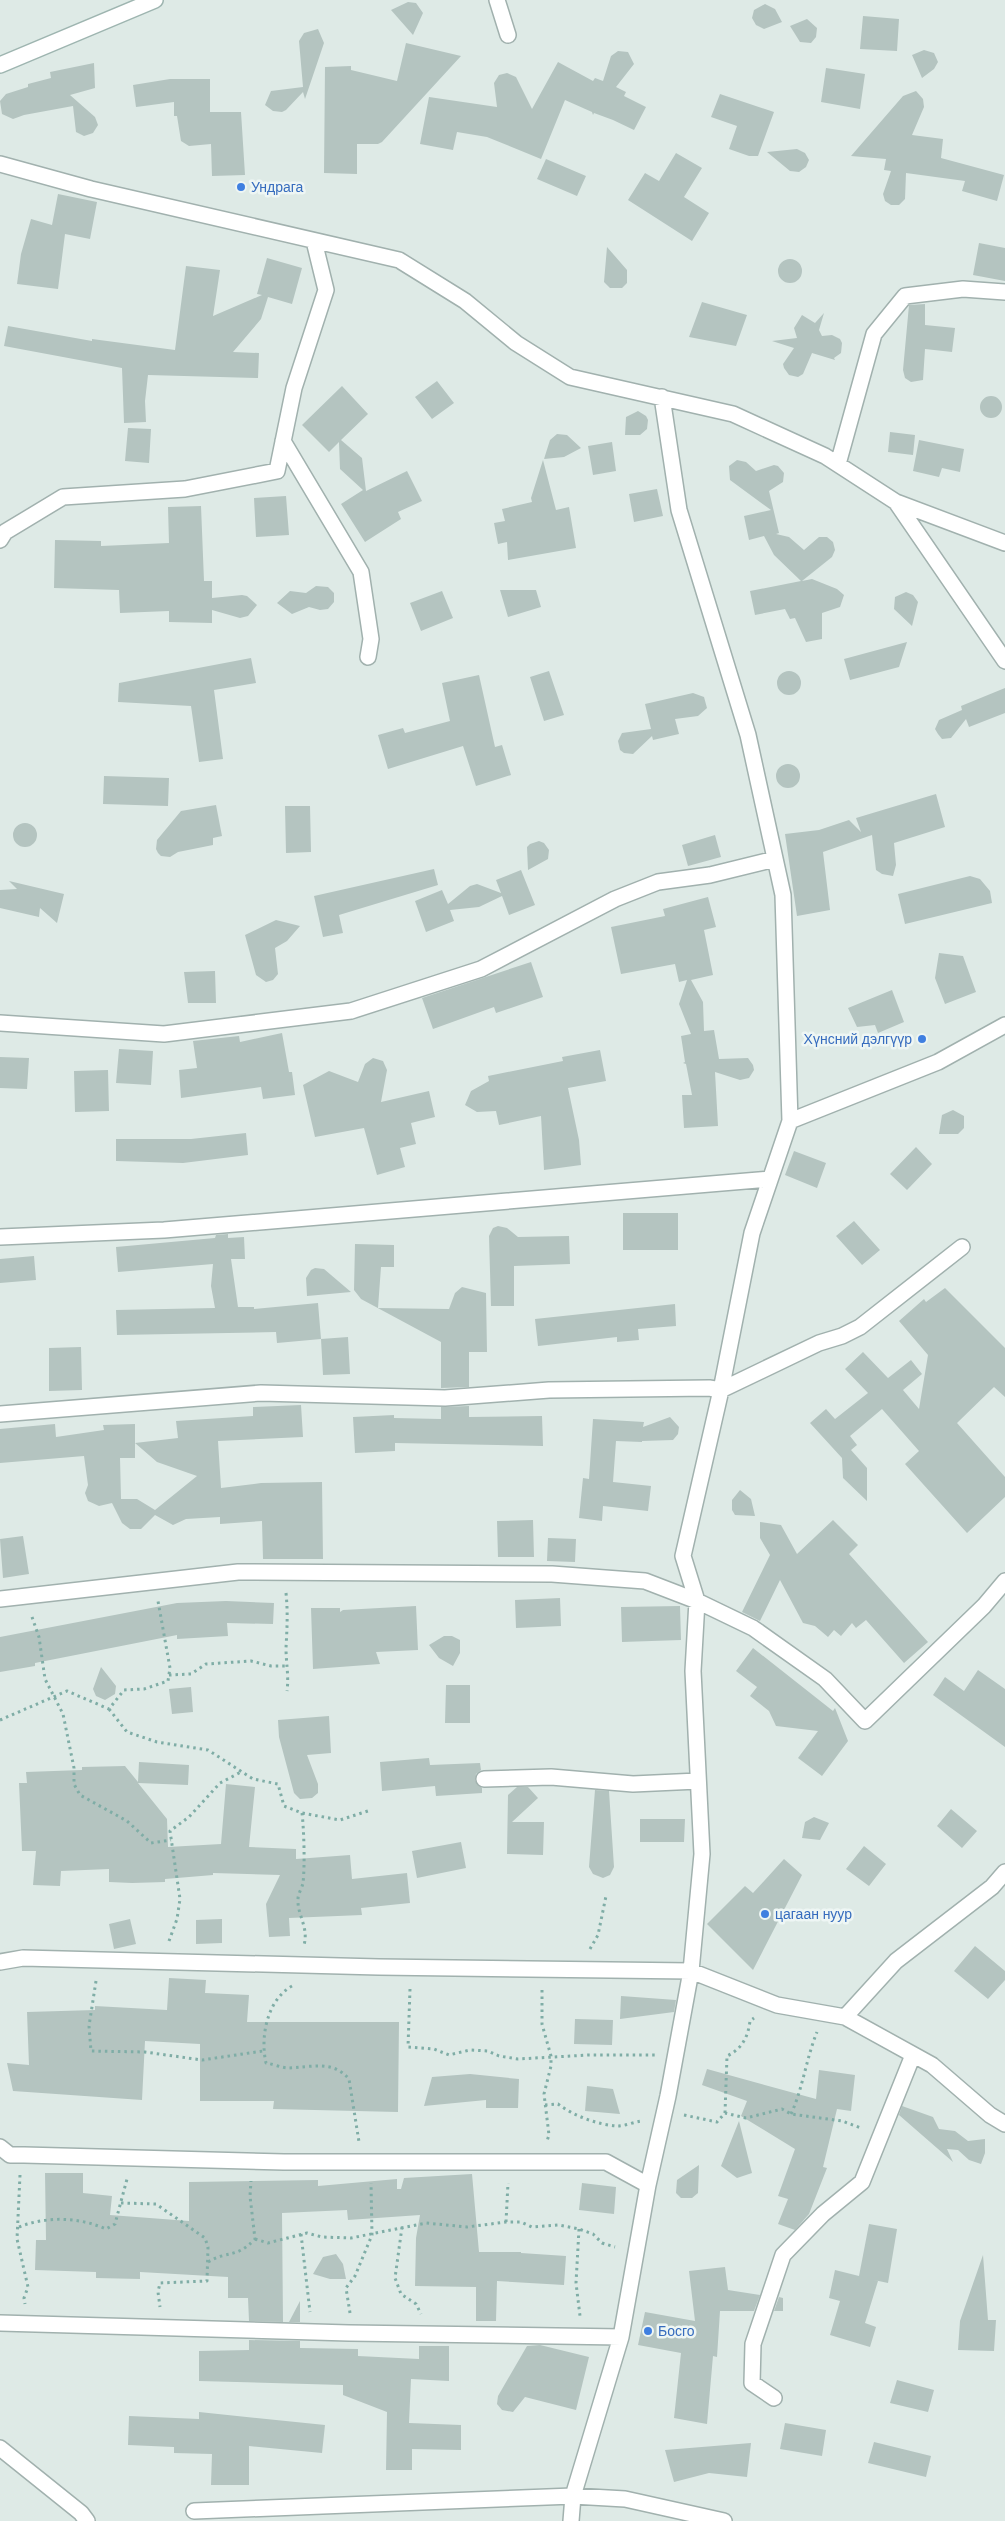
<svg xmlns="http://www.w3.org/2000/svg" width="1005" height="2521" font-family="'DM Sans',sans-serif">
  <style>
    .building { fill: #b4c4c0 }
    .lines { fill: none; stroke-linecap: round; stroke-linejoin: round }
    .street-casing { stroke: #a1b1ae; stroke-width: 18 }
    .secondary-casing { stroke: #9eb5b0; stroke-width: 18 }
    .path { stroke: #7fada6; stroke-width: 3; stroke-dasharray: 2.5 4; stroke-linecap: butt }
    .street { stroke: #fff; stroke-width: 15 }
    .secondary { stroke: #fff; stroke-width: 15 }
    .shop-dot { fill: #3f7fe0; stroke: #eef6f4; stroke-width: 2 }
    .labels { text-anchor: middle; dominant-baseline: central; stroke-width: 5; stroke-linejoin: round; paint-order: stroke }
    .shop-label { font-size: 14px; fill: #366cbe; stroke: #eef6f4; text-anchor: start }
  </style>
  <rect width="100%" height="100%" fill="#deeae6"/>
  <path class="building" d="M408 2 416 3 423 13 413 35 391 10Z
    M765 4 775 9 782 22 764 29 756 25 752 18 754 10Z
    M863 16 899 19 897 51 860 49Z
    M807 19 817 28 816 37 811 43 800 42 790 26Z
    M318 29 324 43 305 99 303 92 286 110 282 112 273 111 265 105 271 91 303 87 299 41 304 33Z
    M406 43 461 56 382 142 378 144H357V174L324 173 325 67 351 66V70L397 81Z
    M924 50 934 53 938 62 934 69 922 78 912 55Z
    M618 51 628 52 634 64 616 87 626 92 624 96 646 107 634 130 613 120 594 113 593 115 592 112 565 100 541 159 487 137 457 132 453 150 420 144 429 97 497 107 494 83 499 75 507 73 516 77 532 109 558 62 593 81 595 78 603 81 611 56Z
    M94 63 95 88 70 95 95 117 98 125 93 133 84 136 76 132 73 106 24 115 13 119 2 114 0 101 6 94 28 87V84L51 78 50 72Z
    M826 68 865 74 860 109 821 102Z
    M170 79H210V112H241L245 175 212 176 211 144 189 146 181 141 177 116H174V102L136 107 133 85Z
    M916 91 923 99 924 107 912 135 943 139 941 158 1004 175 997 201 962 191 965 181 906 173 905 199 899 205H891L885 201 883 194 891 171 884 170 886 159 851 156 903 96Z
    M720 94 774 112 758 156H749L729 149 737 126 711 117Z
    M797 149 805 153 809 160 806 167 799 172 790 171 767 152Z
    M676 153 702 168 684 197 709 213 692 241 628 200 645 173 659 181Z
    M546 159 586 176 577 196 537 179Z
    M58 194 97 202 90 239 65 234 58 289 17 284 21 254 31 219 52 225Z
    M979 243 1005 248V281L973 275Z
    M607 247 627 270V283L622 288H610L604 282Z
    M267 258 302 268 292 304 268 297 261 319 233 352 259 353 258 378 148 375 145 401 146 422 124 423 122 368 4 346 8 326 92 341V339L175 350 186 266 220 270 213 316 262 295 257 294Z
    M778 271a12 12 0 1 1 24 0a12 12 0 1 1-24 0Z
    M702 302 747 315 736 346 689 337Z
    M925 304V325L955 328 952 352 925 349 923 380 911 382 905 378 903 370 909 305Z
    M824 313 819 330 822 336 832 335 840 339 842 343 841 353 834 358 835 360 812 353 803 374 798 377 789 375 784 368 783 364 794 348 772 341 797 338 794 328 802 315 815 323Z
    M437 381 454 403 432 419 415 397Z
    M342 386 368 414 341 440 362 458 366 491 407 471 422 501 398 512 401 519 365 542 341 504 363 490 340 469 339 442 329 452 302 425Z
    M980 407a11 11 0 1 1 22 0a11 11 0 1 1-22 0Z
    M638 411 646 416 648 420 647 429 640 435H625L626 417Z
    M128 428 151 429 149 463 125 461Z
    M890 432 915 435 913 455 888 452Z
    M557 434 567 435 581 448 564 457 544 459 550 440Z
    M919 440 964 449 960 472 942 468 939 477 913 471Z
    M612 442 616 471 593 475 588 446Z
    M543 460 556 510 569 507 576 548 508 560 507 542 498 544 494 523 505 521 502 509 532 502 531 498Z
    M737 460 746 462 756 471 774 465 778 466 784 473 783 482 769 491 779 533 776 534 789 537 804 550 819 537H827L833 542 835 550 832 557 802 581 812 579 837 589 844 595 840 607 822 613V639L806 642 795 618 790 619 785 609 755 615 750 591 801 581 774 555 764 536 749 540 744 516 771 510 730 480 729 466Z
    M657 489 663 516 634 522 629 494Z
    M286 496 289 535 256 537 254 498Z
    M201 506 204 581H212V598L242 595 247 596 257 605 248 616 240 618 212 610V623L169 622V611L120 613 119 590 54 588 55 540 101 541V546L169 543 168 507Z
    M316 586 328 587 334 593V602L328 609 320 610 309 607 292 614 277 603 290 591 306 593Z
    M500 590H536L541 607 508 617Z
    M442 591 453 618 421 631 410 603Z
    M906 592 913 595 918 602 912 626 894 609 895 597Z
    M907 642 899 667 850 680 844 659Z
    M251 658 256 683 214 690 223 759 199 762 191 706 118 702 119 683Z
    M549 671 564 715 544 721 530 677Z
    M777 683a12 12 0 1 1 24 0a12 12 0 1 1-24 0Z
    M479 675 495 747 502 745 511 775 476 786 463 746 388 769 378 735 403 728 405 733 450 721 442 683Z
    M1005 688V713L969 727 966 719 951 738 942 739 938 734 935 729 939 720 962 710 961 706Z
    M693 693 704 697 707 708 698 716 675 719 679 734 653 740 652 736 633 754 624 753 620 750 618 741 622 733 651 729 645 704Z
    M776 776a12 12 0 1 1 24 0a12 12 0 1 1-24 0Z
    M104 776 169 778 168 806 103 804Z
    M936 794 945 827 894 843 896 865 893 876 882 874 876 870 872 835 823 852 830 910 797 916 785 834 819 830 849 820 861 832 856 818Z
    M216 805 222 836 213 838V845L178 852 170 857 161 856 158 853 156 849 157 840 181 811Z
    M285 806H310L311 852 286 853Z
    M13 835a12 12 0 1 1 24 0a12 12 0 1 1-24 0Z
    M715 835 721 857 688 866 682 845Z
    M539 841 544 843 549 850 548 859 528 870 527 847 530 844Z
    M434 869 438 885 339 915 343 933 323 937 314 896Z
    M521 870 535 905 509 915 502 896 479 907 450 910 454 921 426 932 415 901 442 890 448 904 470 886 477 884 501 893 496 880Z
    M970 876 980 879 990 891 992 903 905 924 898 894Z
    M9 881 64 894 57 923 40 908 39 917 0 908V890L17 889Z
    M708 897 716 927 704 930 713 975 691 980 703 1002 704 1031 714 1030 719 1059 748 1058 753 1065 754 1070 749 1078 740 1080 715 1072 718 1126 684 1128 682 1095H692L686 1064 683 1063 685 1062 681 1036 691 1034 679 1004 687 980 679 982 675 964 621 974 611 927 665 916 663 909Z
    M276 920 300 926 287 941 275 948 278 974 273 980 266 982 256 975 245 935Z
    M939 953 963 956 976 992 945 1004 935 978Z
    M531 962 543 997 496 1013 494 1007 433 1029 422 998Z
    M215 971 216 1003H188L184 972Z
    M892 990 904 1022 878 1033 875 1025 857 1027 848 1008Z
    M282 1033 289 1072H292L295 1095 263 1099 261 1087 181 1098 179 1070 197 1068 193 1041 239 1036 240 1042Z
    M119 1049 153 1051 151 1085 116 1083Z
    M600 1050 606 1081 568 1088 579 1140 581 1165 544 1170 541 1116 499 1125 496 1111 477 1112 465 1105 471 1091 489 1081 488 1076 563 1061 562 1057Z
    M0 1057 29 1058 27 1089 0 1088Z
    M373 1058 383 1061 387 1070 381 1102 429 1091 435 1117 411 1123 416 1144 400 1148 405 1167 377 1175 364 1128 315 1137 303 1085 329 1071 358 1082 365 1064Z
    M108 1070 109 1111 75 1112 74 1071Z
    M953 1110 964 1116V1128L958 1134H939L942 1115Z
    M246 1133 248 1155 183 1163 116 1161V1139H191Z
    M916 1147 932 1164 907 1190 890 1174Z
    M794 1151 826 1163 817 1188 785 1175Z
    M623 1213H678V1250H623Z
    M854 1221 880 1250 862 1265 836 1236Z
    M498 1226 507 1228 518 1237 569 1236 570 1264 514 1266V1306H491L489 1236 493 1228Z
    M228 1234V1238L244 1237 245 1259H231L238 1307H254V1309L318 1303 321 1339 277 1343 276 1332 117 1335 116 1310 215 1308 211 1286 213 1264 118 1272 116 1247 215 1238 216 1235Z
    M355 1244 394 1245V1267H381L378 1308 449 1309 455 1293 462 1287 486 1293 487 1352H469V1387L441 1388V1342L361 1299 354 1290Z
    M34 1256 36 1280 0 1283V1259Z
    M315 1268 324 1269 351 1292 307 1296 306 1278 311 1270Z
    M945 1288 1005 1348V1397L994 1387 957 1423 1005 1477V1497L967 1533 905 1464 919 1451 882 1409 850 1436 857 1445 851 1450 867 1468V1501L843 1478 842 1458 810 1423 826 1409 835 1419 868 1393 845 1369 863 1352 888 1378 911 1360 922 1374 903 1390 919 1409 928 1355 899 1321 924 1299 926 1302Z
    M675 1304 676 1326 638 1329 639 1340 617 1342V1337L538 1346 535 1319Z
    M348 1337 350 1374 323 1375 321 1339Z
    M81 1347 82 1390 49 1391V1348Z
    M301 1405 303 1437 218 1441 221 1488 261 1483 322 1482 323 1559H263L262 1521 220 1524V1517L186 1519 173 1525 155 1515 141 1529H130L122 1523 112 1503 99 1506 88 1501 85 1493 88 1485 84 1456 0 1463V1429L55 1424 56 1437 104 1430 103 1425 135 1424V1458H120L121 1499H137L155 1510 197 1476 157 1462 135 1443 178 1438 176 1421 253 1416V1407Z
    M469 1406V1417L542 1416 543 1446 395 1443V1451L355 1453 353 1417 394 1415V1418L441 1419V1407Z
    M670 1417 679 1427 678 1434 673 1440 642 1441V1442L616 1441 613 1482 651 1486 648 1511 603 1506 602 1521 579 1518 583 1478 589 1479 593 1419 644 1422 643 1427Z
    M740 1490 751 1499 755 1516 735 1515 732 1510V1500Z
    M533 1520 534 1557H498L497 1521Z
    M833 1520 858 1545 849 1554 928 1642 904 1663 866 1620 856 1628 852 1623 841 1636 834 1630 828 1637 815 1626 803 1623 780 1580 760 1621 742 1612 770 1555 760 1538V1522L781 1525 797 1554Z
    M23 1536 29 1574 3 1578 0 1539Z
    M548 1538 576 1539 575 1562 547 1561Z
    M560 1598 561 1626 516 1628 515 1600Z
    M226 1601 274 1603 273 1624 227 1623 228 1636 177 1639V1635L35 1663V1666L0 1672V1637L177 1603Z
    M416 1606 418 1650 376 1652 380 1664 313 1669 311 1608H340V1612L343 1610Z
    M680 1606 681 1640 622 1642 621 1607Z
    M444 1636H452L460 1640V1653L453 1666 439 1658 429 1645Z
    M753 1648 833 1711 835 1708 848 1741 822 1776 798 1758 818 1731 776 1726 769 1711 750 1696 757 1687 736 1671Z
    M101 1667 116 1686 115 1694 105 1700 96 1696 93 1689Z
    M978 1670 1005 1689V1747L933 1695 945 1677 964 1691Z
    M446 1685H470V1723H445Z
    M191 1687 193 1712 172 1714 169 1689Z
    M329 1716 331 1753 307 1755 318 1784V1793L312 1798 300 1799 294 1793 279 1737 278 1720Z
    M429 1758 430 1765 480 1763 481 1770 476 1774 475 1780 482 1788V1793L436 1796 435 1786 382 1791 380 1762Z
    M139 1762 189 1765 188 1785 138 1783 167 1819 168 1847 221 1844 226 1784 255 1787 249 1847 296 1849V1859L350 1855 352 1879 407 1873 410 1903 361 1908 362 1915 289 1918 290 1936 269 1937 266 1904 280 1875 213 1873V1875L165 1879V1882L132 1883 109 1882V1869L61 1871 60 1886 33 1885 36 1851H22L19 1783H27L26 1772 82 1770V1767L125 1766 138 1782Z
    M517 1787H528L538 1798 512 1822H544L543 1855 507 1854 508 1795Z
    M595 1790 609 1791 614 1867 610 1875 603 1878 593 1874 589 1867Z
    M951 1809 977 1831 962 1848 937 1826Z
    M814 1817 829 1823 820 1840 802 1838 805 1822Z
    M640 1819H685L684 1842H640Z
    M461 1842 466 1868 417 1878 412 1851Z
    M864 1846 886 1864 869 1886 846 1869Z
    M784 1859 802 1875 753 1970 707 1924 745 1886 753 1893Z
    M130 1919 136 1944 114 1949 109 1924Z
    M222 1919V1943L196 1944V1920Z
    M975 1946 1005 1971V1980L988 1999 954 1971Z
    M169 1978 206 1980 205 1993 249 1995 247 2022H399L398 2112 273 2109 274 2101H200V2044L145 2041 142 2100 13 2091 7 2063 29 2065 27 2012 95 2010V2006L167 2010Z
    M621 1996 676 2000 674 2012 620 2019Z
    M575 2019 613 2020 612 2045 574 2044Z
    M707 2069 816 2099 819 2070 855 2075 851 2111 837 2109 823 2167 827 2168 809 2214 795 2230 778 2224 788 2199 778 2196 795 2149 741 2116 747 2101 702 2085Z
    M470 2074 519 2079 518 2108H486V2100L424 2106 432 2077Z
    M587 2086 613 2089 620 2114 585 2111Z
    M902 2106 933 2117 939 2129 955 2131 968 2141 985 2139V2153L981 2164 969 2160 958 2150 947 2149 953 2162 899 2115Z
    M739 2121 752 2173 737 2178 721 2166Z
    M699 2165 698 2193 692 2198H681L676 2193 677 2180Z
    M45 2173H83V2193L112 2196 110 2215 189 2221V2182L318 2180V2186L397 2179V2189H401L404 2178 472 2174 479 2252H521V2253L566 2256 564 2285 497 2281 496 2321H476V2287L415 2286 416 2238 420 2215 348 2220 347 2210 282 2213 283 2322 249 2321 248 2298H228V2277L140 2272V2279L96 2278V2272L35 2270 36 2240H46Z
    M582 2183 616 2187 614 2214 579 2210Z
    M869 2224 897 2229 888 2283 874 2280 878 2281 865 2323 876 2327 870 2347 830 2335 840 2301 829 2298 835 2270 859 2276Z
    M336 2254 343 2264 346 2279H330L313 2274 323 2257Z
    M983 2255 988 2320H996L994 2351 958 2350 960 2321Z
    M725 2267 728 2290 760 2295 754 2311H720L717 2357 713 2356 707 2424 674 2418 681 2353 638 2345 645 2312 695 2321 689 2271Z
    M779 2297 783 2298V2311H774Z
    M300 2301V2322H289Z
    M249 2340 300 2341V2348L358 2349V2356L419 2359V2346H449V2381L411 2379 409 2423 461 2425V2450L412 2449V2470H386L387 2412 343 2395V2385L199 2381V2351L249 2350Z
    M540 2345 589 2357 576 2410 525 2397 513 2412 502 2410 497 2404 498 2396 527 2346Z
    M897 2380 934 2390 928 2412 890 2403Z
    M199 2412 325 2425 322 2453 249 2446V2485H211L212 2454 174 2453V2447L128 2445 129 2416 199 2419Z
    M785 2423 826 2430 822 2456 780 2449Z
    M874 2442 931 2456 926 2477 868 2463Z
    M751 2443 747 2477 709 2473 674 2482 665 2450Z"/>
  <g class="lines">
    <defs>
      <path id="street" d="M497 0 508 35
        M0 164 91 189 399 260 465 301 516 343 570 377 733 414 825 456 896 502 1005 543
        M283 441 361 572 371 639 368 657
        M838 464 874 334 905 296 963 289 1005 292
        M896 502 1005 661
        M0 540 5 532 63 497 185 489 277 471 294 388 326 290 314 241
        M0 1023 164 1034 351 1011 481 969 615 899 658 882 710 875 775 859
        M790 1121 938 1062 1005 1025
        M0 1237 164 1230 770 1179
        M0 1414 261 1393 445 1398 549 1390 709 1388 721 1390 819 1343 842 1336 860 1327 962 1247
        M0 1599 238 1572 552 1574 645 1581 697 1601 753 1628 825 1679 865 1721 984 1606 1005 1581
        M484 1779 551 1777 633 1784 698 1781
        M0 1962 23 1958 379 1967 691 1971 777 2005 845 2017 896 1961 992 1887 1005 1872
        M845 2017 932 2065 990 2115 1005 2124
        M0 2147 10 2155H24L284 2162H606L648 2185
        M0 2323 349 2333 621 2337
        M774 2398 752 2383 753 2344 783 2255 823 2214 862 2182 913 2055
        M0 2448 81 2513 87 2521
        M194 2511 573 2496 625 2499 724 2521
        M571 2521 573 2496 621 2337 648 2185 668 2096 691 1971 702 1854 693 1671 697 1601 683 1556 721 1390 752 1233 790 1121 783 895 748 735 679 510 662 397"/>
      <path id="secondary" d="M0 65 155 0"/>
    </defs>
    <use href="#street" class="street-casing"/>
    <use href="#secondary" class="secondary-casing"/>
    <path class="path" d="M286 1593C288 1612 287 1629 286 1648 286 1663 289 1676 287 1691
      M32 1617 39 1637 45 1679 63 1714 74 1768V1784L80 1795 127 1821 151 1843 171 1840
      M169 1675 191 1674 206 1664 251 1661 271 1666H288
      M109 1709 127 1732 157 1742 208 1750 253 1779 278 1784 284 1806 302 1813 340 1820 371 1810
      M0 1720 67 1691 109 1709 124 1690 144 1689 168 1681 170 1668 158 1601
      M302 1813C304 1830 305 1866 303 1883 302 1888 298 1894 298 1899 297 1915 309 1927 304 1945
      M169 1941 177 1919 180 1899 170 1831 189 1817 220 1783 241 1772
      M590 1949 598 1935 606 1896
      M96 1981 89 2026 91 2051 145 2052 202 2060 263 2051
      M292 1986C267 2000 260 2037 266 2063 273 2064 282 2068 289 2068 312 2067 333 2060 349 2079L359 2142
      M410 1989 408 2047 434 2049 449 2055 470 2050 488 2051 499 2056 518 2059 588 2055H655
      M542 1990V2024L551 2056V2066L544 2094 549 2135 547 2141
      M545 2105 558 2104C574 2116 598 2125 618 2126 625 2126 634 2122 641 2121
      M725 2113 727 2056C742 2049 748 2037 750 2021L754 2018
      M791 2114C803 2088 806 2059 817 2032
      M684 2115 717 2122 725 2113 746 2118 782 2109 791 2114 842 2121 861 2128
      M20 2175 17 2239 28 2287 24 2298 25 2304
      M121 2203 156 2204 205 2238 208 2247 207 2281 160 2283 158 2292 160 2307
      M506 2222 508 2183
      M19 2227C47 2216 79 2217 106 2229L115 2224 127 2179
      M402 2227 395 2278 401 2294 416 2304 421 2314
      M579 2229 576 2283 580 2316
      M301 2234 310 2312
      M255 2239 268 2243 307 2233 322 2237 351 2238 426 2223 467 2227 506 2222H521L532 2227 559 2225 579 2229 593 2234 602 2243 615 2247
      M208 2262C228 2250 236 2259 255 2239L250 2196 251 2181
      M350 2313 346 2288 355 2276 372 2235 371 2183"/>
    <use href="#street" class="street"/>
    <use href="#secondary" class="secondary"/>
  </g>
  <g class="shop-dot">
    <circle cx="241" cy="187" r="5"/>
    <circle cx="922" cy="1039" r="5"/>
    <circle cx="765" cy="1914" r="5"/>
    <circle cx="648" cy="2331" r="5"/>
  </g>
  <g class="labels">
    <g class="shop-label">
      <text x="251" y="187">Ундрага</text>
      <text x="912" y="1039" text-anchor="end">Хүнсний дэлгүүр</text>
      <text x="775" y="1914">цагаан нуур</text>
      <text x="658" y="2331">Босго</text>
    </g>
  </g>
</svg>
